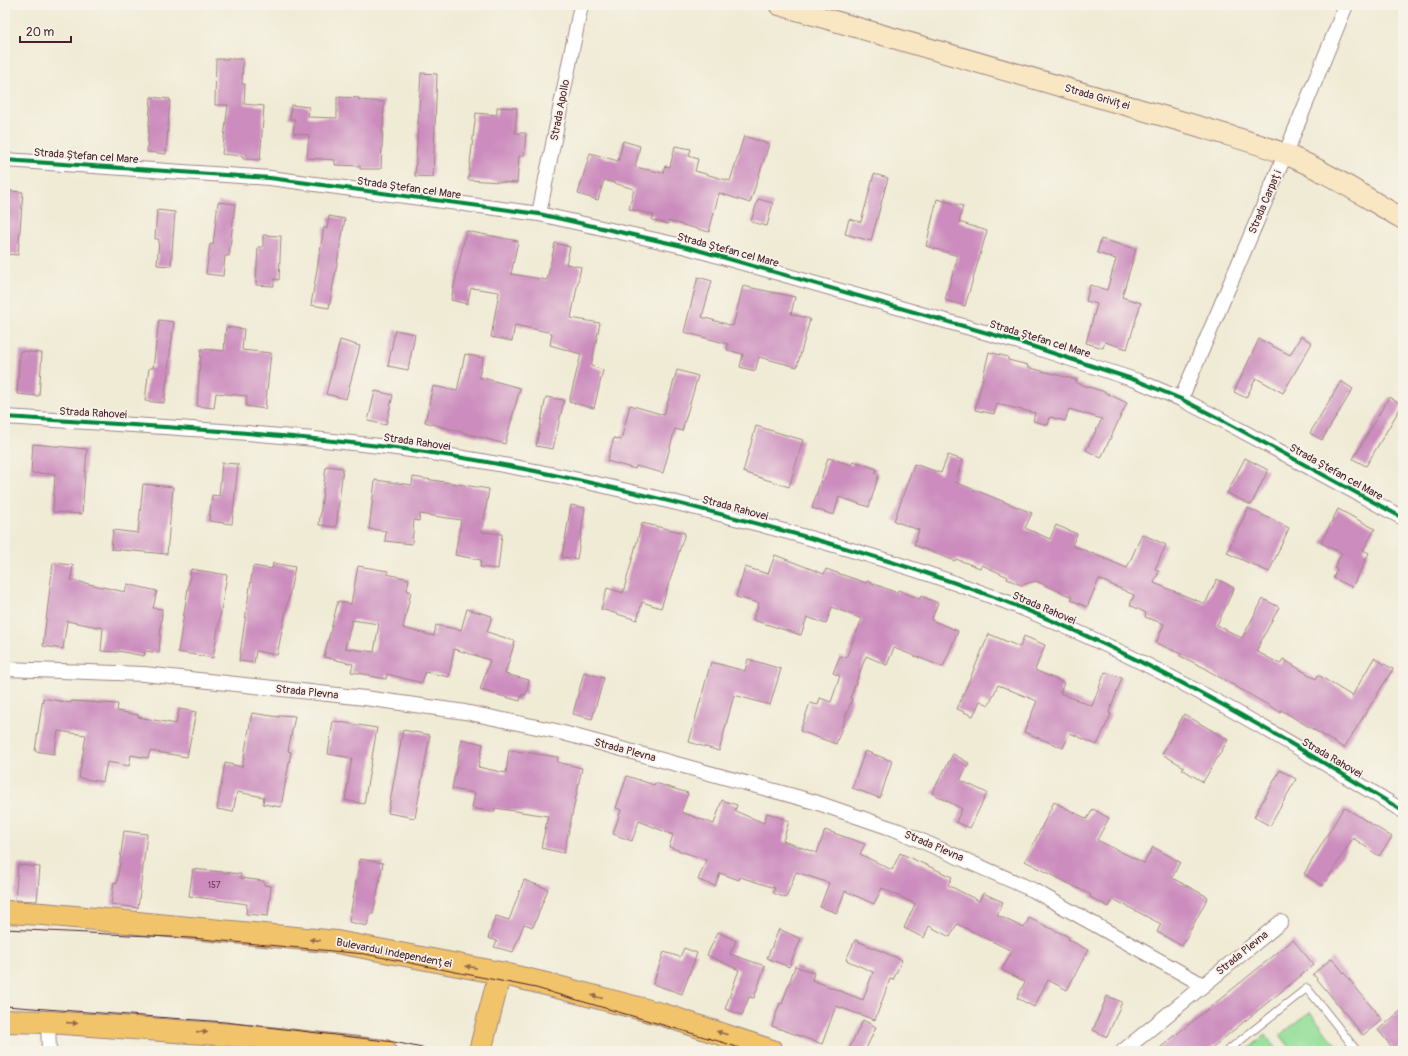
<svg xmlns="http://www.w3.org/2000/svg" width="1408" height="1056" font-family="Pangolin,sans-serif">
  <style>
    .green { fill: #96df9a; stroke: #707f62 }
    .building { fill: #cc8dbe; fill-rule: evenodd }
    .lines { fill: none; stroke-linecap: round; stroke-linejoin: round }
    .lane-casing { stroke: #9d8580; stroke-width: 9 }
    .street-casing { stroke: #9d8580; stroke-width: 16 }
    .secondary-casing { stroke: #9d8580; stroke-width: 22 }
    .primary-casing { stroke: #9d8580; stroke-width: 24 }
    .lane { stroke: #fff; stroke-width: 7 }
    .street { stroke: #fff; stroke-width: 14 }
    .secondary { stroke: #f9e7c3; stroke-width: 20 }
    .primary { stroke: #f1c36a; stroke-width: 22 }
    .tram { stroke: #4a1f2b; stroke-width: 1 }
    .cycleway-casing { stroke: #f7f3e8; stroke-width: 6 }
    .cycleway { stroke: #00873e; stroke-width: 4 }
    .oneway { fill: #956947 }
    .labels { text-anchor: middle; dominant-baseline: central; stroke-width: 3.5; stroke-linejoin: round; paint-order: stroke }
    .number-label { font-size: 9px; fill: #6a3a50 }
    .street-label { font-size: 11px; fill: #4a1f2b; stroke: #f7f3e8 }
  </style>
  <rect width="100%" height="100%" fill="#f7f3e8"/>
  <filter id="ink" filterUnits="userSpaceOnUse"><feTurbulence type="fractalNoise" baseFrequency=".025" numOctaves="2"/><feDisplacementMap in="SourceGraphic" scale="8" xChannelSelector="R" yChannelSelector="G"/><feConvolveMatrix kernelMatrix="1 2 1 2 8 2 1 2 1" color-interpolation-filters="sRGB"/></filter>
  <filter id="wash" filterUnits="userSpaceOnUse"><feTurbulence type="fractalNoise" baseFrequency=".012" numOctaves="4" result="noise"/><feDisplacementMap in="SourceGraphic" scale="16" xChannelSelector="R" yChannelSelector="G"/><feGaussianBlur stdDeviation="0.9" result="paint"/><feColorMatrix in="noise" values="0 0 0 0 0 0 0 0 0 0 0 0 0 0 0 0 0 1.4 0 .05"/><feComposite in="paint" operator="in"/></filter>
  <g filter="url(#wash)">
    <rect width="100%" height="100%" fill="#f0ebd5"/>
    <path class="green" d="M1310 1012 1341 1051H1293L1280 1035Z
      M1265 1035 1279 1051H1246Z"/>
    <g id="blocks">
      <path class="building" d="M216 59H243L242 84H245L244 104 264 106 260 160 243 159V156L222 154 228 105H215Z
        M421 73 437 74 433 177 415 176Z
        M151 97 170 99 166 154 147 152Z
        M337 97 359 98V100L384 102 381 169H360V166L335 165V160L307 158 309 135 293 133 295 119H290L291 105 309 107 308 117 337 118Z
        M497 107 517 108 515 133H526L524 156H519L517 183 468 180 476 113 497 115Z
        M744 136 769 144 750 203 719 193 709 232 668 221V224L652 220 654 215 629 209 634 189 604 180 598 200 578 194 590 153 618 161 623 141 640 146 635 167 663 173 665 166 670 167 675 146 691 149 689 156 698 159 695 171 730 181Z
        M874 174 888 178 871 241 845 234 849 219 861 222Z
        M8 191 23 192 18 255 5 254Z
        M758 199 773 203 767 226 751 222Z
        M937 199 963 206 959 222 987 231 965 306 945 300 958 256 926 246Z
        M218 202 235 204 229 256H225L223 276 206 274 210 244 213 245Z
        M157 210 175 212 171 266 157 265 159 239H155Z
        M329 216 345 219 329 308 311 305 324 227 327 229Z
        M466 231 518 241 511 274 547 280 555 243 570 247 566 264 581 267 571 318 600 323 591 366 603 370 594 408 569 402 581 354 550 345 552 333 515 325 512 341 491 337 499 292 471 288 467 304 451 300Z
        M263 235 281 236 279 280 274 279V286L256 285 258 247H263Z
        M1101 239 1136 249 1122 297 1141 303 1127 349 1105 342 1103 348 1086 343 1097 304 1086 301 1090 285 1107 290 1116 259 1097 253Z
        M698 277 712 281 702 317 733 326 743 286 795 297 791 314 810 319 797 367 759 357 755 371 740 367 743 354 727 350 728 344 684 332Z
        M159 320 174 322 164 403 145 401 149 368H153Z
        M226 327 244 329 242 350 271 353 265 409 246 406 247 396 216 393 214 408 197 406 201 349 224 351Z
        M395 330 415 334 408 370 388 366Z
        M1301 336 1312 343 1283 393 1256 378 1246 398 1234 392 1259 339 1290 355Z
        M340 340 360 346 346 399 326 394Z
        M20 351 42 353 39 396 17 394Z
        M989 352 1008 357V360L1028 365 1027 367 1077 380 1076 383 1102 391 1127 403 1101 458 1086 450 1102 419 1069 409 1065 421 1050 417 1048 425 1033 421 1035 413 997 404 994 414 975 410Z
        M465 354 483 358 479 377 520 388 505 444 425 422 433 386 457 391Z
        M677 370 698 376 682 431 675 429 663 473 636 466 635 469 607 461 614 438 621 440 630 405 664 415Z
        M1341 381 1353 389 1322 440 1310 433Z
        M375 391 393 395 386 425 368 421Z
        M546 397 564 400 553 449 536 446Z
        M1389 397 1402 405 1366 466 1353 459Z
        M756 426 803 440 789 487 743 472Z
        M33 444 87 449 82 514 53 512 55 474 31 473Z
        M948 455 963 460 955 482 1032 513 1025 528 1050 539 1056 525 1077 534 1072 545 1127 568 1142 534 1166 545 1155 569 1159 571 1154 583 1205 604 1217 579 1234 588 1217 625 1242 638 1263 599 1279 607 1256 651 1280 664 1283 659 1316 679 1318 675 1352 696 1374 658 1393 669 1344 748 1281 710 1280 712 1207 670V669L1180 656 1181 654 1156 643 1164 624 1145 617 1146 613 1130 605 1134 595 1099 579 1087 607 1071 600 1072 597 1036 581 1021 585 1007 579 1008 577 982 565 980 568 956 559 955 561 914 545 919 530 894 521 914 464 941 473Z
        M828 458 852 465 853 461 877 469 875 473 879 474 869 507 839 497 834 515 812 508Z
        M1245 458 1268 470 1251 505 1227 493Z
        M222 463 238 464 232 524 209 521 212 495 219 496Z
        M326 466 343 468 336 527 319 525Z
        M413 477 489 489 482 532 502 534 498 569 480 567 481 560 455 555 461 520 420 514 419 521 414 520 412 544 385 541 386 531 369 529 375 480 412 485Z
        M143 484 173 487 167 554 111 549 113 530 138 533Z
        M571 505 585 508 577 559 562 557Z
        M1248 508 1289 528 1269 572 1227 553Z
        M1338 509 1375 529 1363 550 1369 553 1352 587 1333 578 1337 569 1334 568 1342 553 1321 543Z
        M642 523 685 533 661 608 642 602 637 620 601 609 607 588 623 593Z
        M775 555 824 574 826 569 866 583 867 581 897 593 898 590 920 599 921 596 938 603 931 620 958 631 943 667 894 648 887 665 866 656 850 698 852 699 836 744 800 731 810 703 818 705 820 698 831 702 840 676 833 673 840 656 846 658 862 619 832 607 826 624 807 617 801 635 753 620 759 603 736 597 745 567 768 574Z
        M53 563 73 565 71 580 125 592 127 584 157 591 153 608 162 609 159 653 145 651 144 656 118 651V652L101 651 103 628 67 621 63 649 43 646Z
        M273 563 295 567 277 655 256 651 254 663 239 661 253 566 272 569Z
        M358 566 388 571 387 574 409 579 407 590 411 592 403 628 434 636 436 625 461 630 467 609 492 616 487 632 515 641 505 674 529 680 526 695 522 694 520 701 480 690 490 660 454 649 449 677 425 672 422 683 387 674 386 679 370 676V675L351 672 353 664 324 657 338 601 351 604ZM352 620 379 624 374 652 345 648Z
        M191 569 227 575 213 658 178 652Z
        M989 634 1020 647 1024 636 1045 645 1035 670 1064 683 1060 693 1092 706 1105 672 1122 678 1109 713 1111 714 1097 745 1070 733 1063 748 1024 732 1037 701 998 685 989 705 980 701 973 716 957 709Z
        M748 659 781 669 770 705 734 695 719 751 689 742 711 662 745 671Z
        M584 672 604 678 592 719 573 714Z
        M43 698 71 703V701L118 704 117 711 138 715V717L176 724 179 709 196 712 187 757 150 751 148 758 131 755 129 766 107 762 103 782 79 778 86 735 58 731 54 754 35 751Z
        M252 713 279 717 280 715 295 716 288 751 291 752 281 807 263 804 264 797 237 792 233 812 217 809 225 763 242 767Z
        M1184 714 1228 740 1203 782 1182 769 1184 767 1162 754Z
        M333 721 377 728 364 804 345 800 352 758 328 754Z
        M403 730 430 735 415 818 388 813Z
        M462 739 483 744 478 767 506 773 509 750 558 757 557 762 582 768 564 853 541 848 548 816 495 808 494 812 472 808 475 793 452 789Z
        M865 751 892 761 880 798 852 788Z
        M953 754 969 763 960 780 987 793 970 828 956 822 962 809 932 793Z
        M1280 770 1296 779 1270 826 1254 817Z
        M627 776 654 785 655 783 688 793 681 812 714 824 722 800 737 805 735 811 764 823 767 813 789 821 783 841 817 853 825 830 865 844 860 854 892 870 900 853 952 877 948 885 979 901 983 893 1003 902 997 915 1024 928 1029 918 1069 937 1068 939 1088 950 1067 990 1048 980 1034 1007 1017 998 1025 982 1002 970 1012 951 957 924 950 937 929 926 924 938 904 928 915 904 882 888 874 904 845 891 837 913 820 907 829 883 796 872 786 898 773 893 775 888 740 877 739 880 720 873 715 886 698 880 706 860 669 847 673 835 639 821 632 841 613 834 621 810 616 808Z
        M1054 802 1087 819 1093 809 1109 818 1097 840 1144 863 1153 847 1180 862 1172 878 1208 897 1182 946 1157 932 1161 924 1113 899 1109 907 1090 897 1091 895 1025 861Z
        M1344 807 1392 837 1379 856 1353 838 1323 886 1304 874Z
        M124 831 147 834 138 908 111 904 114 882 117 883Z
        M360 859 383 863 373 914H370L367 926 349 922Z
        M18 865 40 867 37 901 15 900Z
        M193 869 241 874 240 878 264 881V885L271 886 268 916 246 914 247 904 189 896Z
        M524 880 548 889 533 927 524 924 513 952 494 947 497 941 488 938 496 916 509 920Z
        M779 929 801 939 789 967 767 958Z
        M718 932 736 941 730 954 765 966 754 998 749 997 742 1015 725 1009 739 970 707 955Z
        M855 940 902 960 893 980 890 979 875 1020 836 1006 822 1044 772 1026 780 1003 782 1004 795 966 814 973 812 980 863 1000 873 972 846 960Z
        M1293 940 1314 965 1208 1051H1156Z
        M684 948 697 953 682 994 653 984 664 952 680 957Z
        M1332 958 1382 1020 1363 1035 1313 974Z
        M1107 996 1122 1002 1107 1037 1093 1030Z
        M1403 1009V1045L1395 1051 1378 1030Z
        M863 1020 876 1027 865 1051H848Z"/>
    </g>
  </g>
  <g filter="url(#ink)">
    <use href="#blocks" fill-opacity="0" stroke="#9d8580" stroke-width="1"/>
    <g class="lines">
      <defs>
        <path id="lane" d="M1227 1051 1307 988 1357 1051"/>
        <path id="street" d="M5 160 270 178 539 214 687 247 1019 342 1138 381 1181 399 1220 419 1403 518
          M539 214 581 5
          M1181 399 1285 155 1346 5
          M5 417C135 425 266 432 396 448 513 463 629 490 743 520 832 543 919 568 1004 601 1145 656 1275 732 1403 811
          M5 669 144 674 365 698 465 712 556 731 815 802 899 831 1033 890 1203 985
          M48 1022 49 1051
          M1123 1051 1281 922"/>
        <path id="secondary" d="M779 5 1201 127C1229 136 1258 143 1285 154 1326 171 1365 197 1403 219"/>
        <path id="primary" d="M5 912 43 914 337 942 500 973 546 984 661 1014 772 1051
          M5 1021 48 1022 260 1037 385 1051
          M480 1051 500 973"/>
      </defs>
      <use href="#lane" class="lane-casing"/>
      <use href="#street" class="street-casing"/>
      <use href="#secondary" class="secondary-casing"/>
      <use href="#primary" class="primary-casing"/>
      <use href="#lane" class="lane"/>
      <use href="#street" class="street"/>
      <use href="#secondary" class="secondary"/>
      <use href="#primary" class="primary"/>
      <path class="tram" d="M5 929 191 938 365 954 536 988 725 1043 747 1051
        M5 1006 225 1022 394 1042 436 1051"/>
      <defs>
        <path id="cycleway" d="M5 160 270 178 539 214 687 247 1019 342 1138 381 1181 399 1220 419 1403 518
          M5 417C135 425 266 432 396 448 513 463 629 490 743 520 832 543 919 568 1004 601 1145 656 1275 732 1403 811"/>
      </defs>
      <use href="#cycleway" class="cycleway-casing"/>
      <use href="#cycleway" class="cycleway"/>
    </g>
    <defs><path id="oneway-solid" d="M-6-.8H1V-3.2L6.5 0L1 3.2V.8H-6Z"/></defs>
    <g class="oneway">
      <use href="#oneway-solid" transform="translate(315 940) rotate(-175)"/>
      <use href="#oneway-solid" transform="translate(471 967) rotate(-169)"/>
      <use href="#oneway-solid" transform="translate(597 997) rotate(-165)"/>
      <use href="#oneway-solid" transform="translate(72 1023) rotate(4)"/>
      <use href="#oneway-solid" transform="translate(202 1032) rotate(4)"/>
      <use href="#oneway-solid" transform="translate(722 1033) rotate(-163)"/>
    </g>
  </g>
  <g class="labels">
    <g class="number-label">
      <text x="214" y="885">157</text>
    </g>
    <g class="street-label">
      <text transform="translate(1097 97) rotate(16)">Strada Griviței</text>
      <text transform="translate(560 110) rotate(-79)">Strada Apollo</text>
      <text transform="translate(86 156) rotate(4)">Strada Ștefan cel Mare</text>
      <text transform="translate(409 188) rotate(8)">Strada Ștefan cel Mare</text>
      <text transform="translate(1265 202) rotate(-67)">Strada Carpați</text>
      <text transform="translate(728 250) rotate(15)">Strada Ștefan cel Mare</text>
      <text transform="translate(1040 339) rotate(17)">Strada Ștefan cel Mare</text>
      <text transform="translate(93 413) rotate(3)">Strada Rahovei</text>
      <text transform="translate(417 442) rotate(8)">Strada Rahovei</text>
      <text transform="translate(1336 472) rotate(29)">Strada Ștefan cel Mare</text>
      <text transform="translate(735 508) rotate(15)">Strada Rahovei</text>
      <text transform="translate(1044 608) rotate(23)">Strada Rahovei</text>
      <text transform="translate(307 692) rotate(6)">Strada Plevna</text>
      <text transform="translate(625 750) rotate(15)">Strada Plevna</text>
      <text transform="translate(1332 758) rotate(30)">Strada Rahovei</text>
      <text transform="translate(934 846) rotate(23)">Strada Plevna</text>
      <text transform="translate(394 953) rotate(11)">Bulevardul Independenței</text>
      <text transform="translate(1242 953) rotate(-39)">Strada Plevna</text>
    </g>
  </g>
  <rect width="1408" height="1056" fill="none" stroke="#f7f3e8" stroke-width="20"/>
  <path d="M20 36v6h51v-6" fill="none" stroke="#4a1f2b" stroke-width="2"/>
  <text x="26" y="36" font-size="12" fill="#4a1f2b" stroke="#f7f3e8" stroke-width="3" paint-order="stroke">20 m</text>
</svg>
